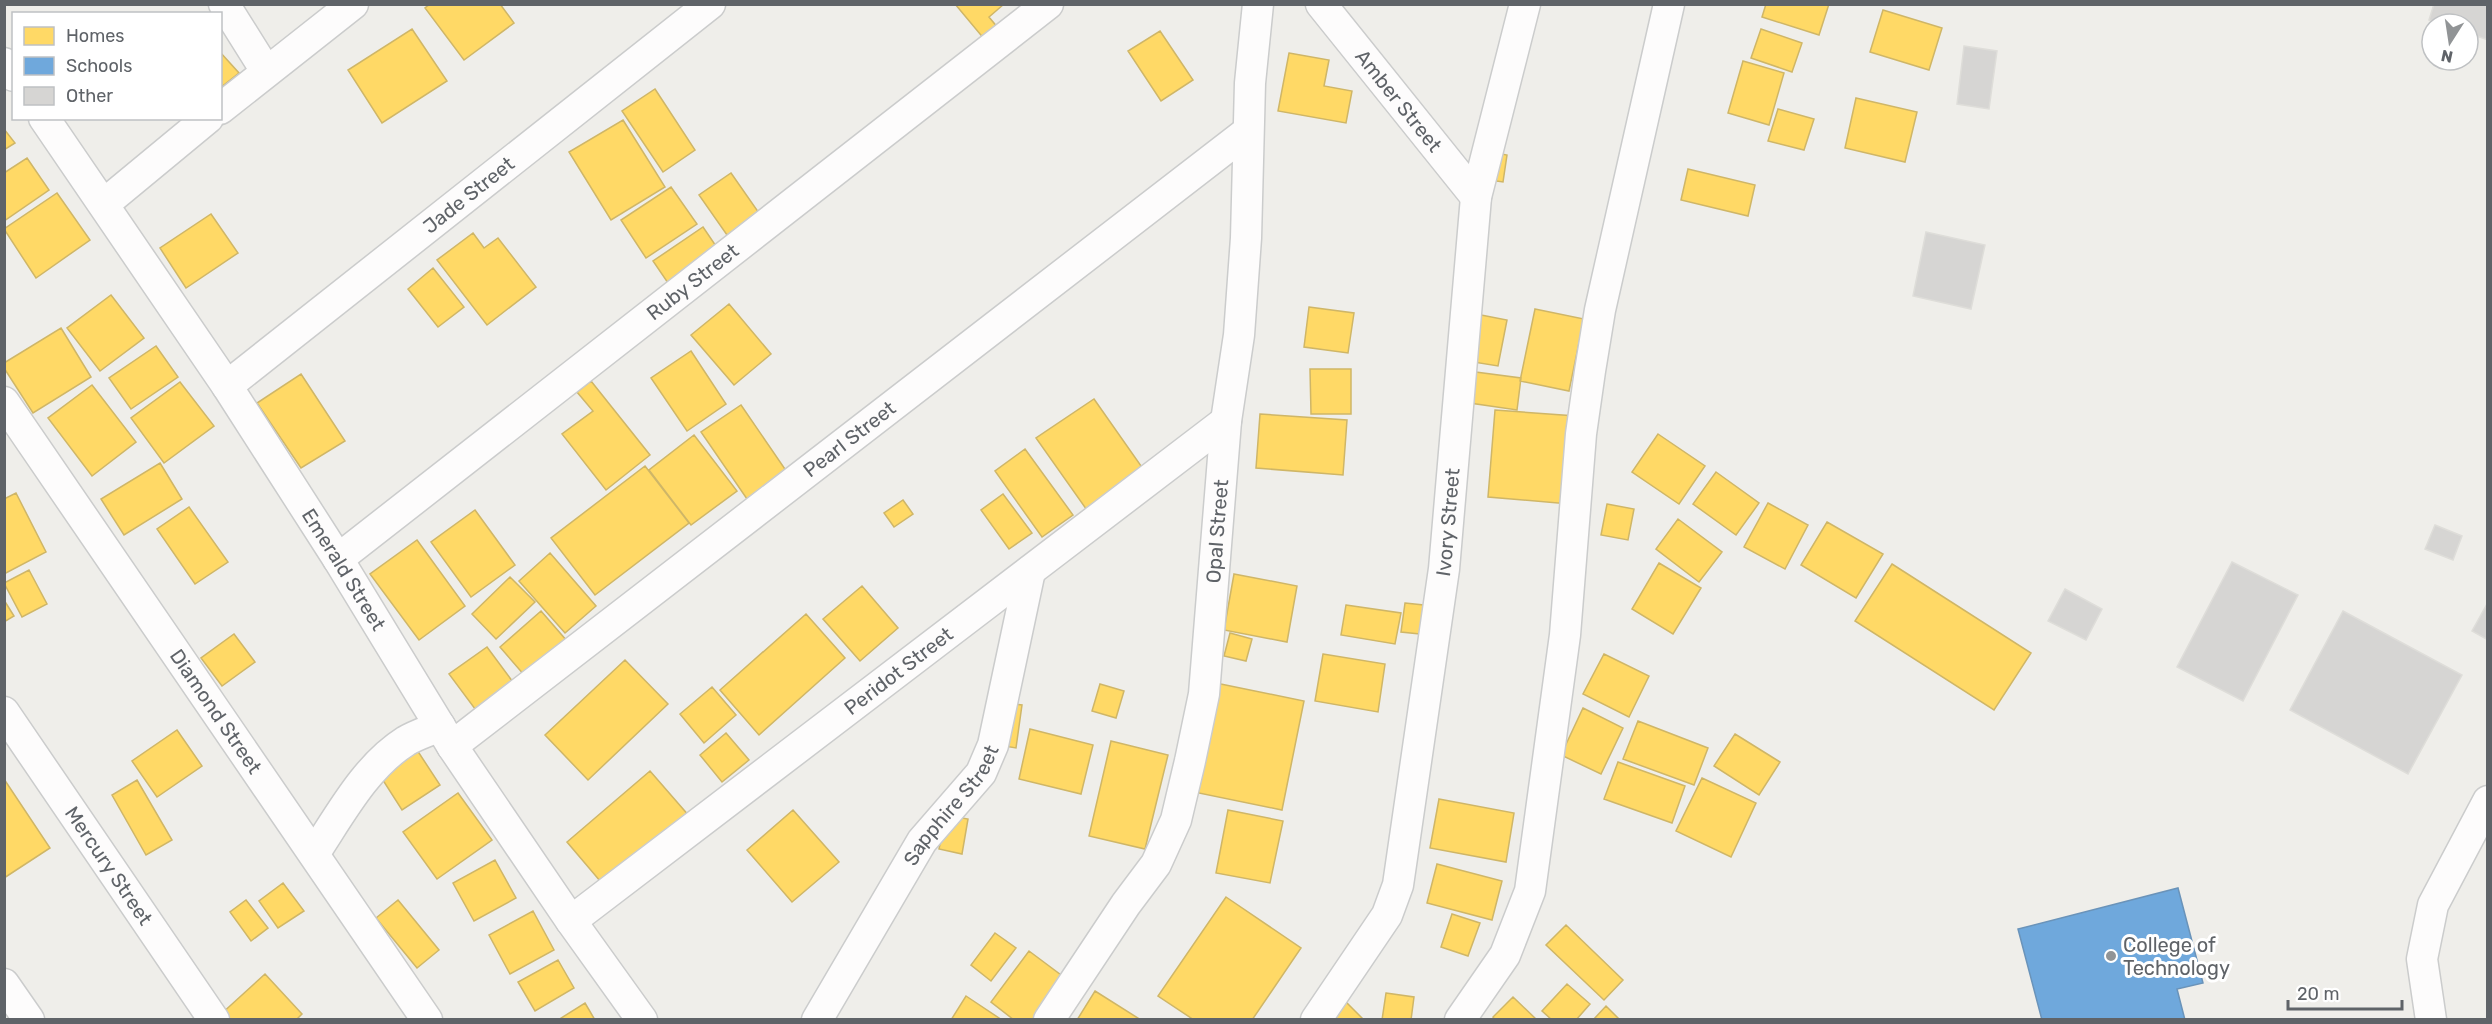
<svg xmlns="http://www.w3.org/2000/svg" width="2492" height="1024" font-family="Rubik,sans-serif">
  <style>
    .homes { fill: #ffd966; stroke: #cfb667; stroke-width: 1.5 }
    .schools { fill: #6fa8dc; stroke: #6a93b9; stroke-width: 1.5 }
    .building { fill: #d6d5d3; stroke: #deddd9; stroke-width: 1.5 }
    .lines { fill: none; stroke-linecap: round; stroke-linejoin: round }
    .minor-casing { stroke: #cbcccc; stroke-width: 33 }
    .minor { stroke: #fdfcfc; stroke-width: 30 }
    .poi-dot { fill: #919496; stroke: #fff; stroke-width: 2 }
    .labels { text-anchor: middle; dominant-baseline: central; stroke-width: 6; stroke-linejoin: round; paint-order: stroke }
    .street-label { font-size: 20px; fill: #5f6368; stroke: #fff }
    .poi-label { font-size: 20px; fill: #5f6368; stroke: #fff; text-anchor: start }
  </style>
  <rect width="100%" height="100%" fill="#efeeea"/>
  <path class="homes" d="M430 4H500L514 23 464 60 425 8Z
    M955 4H1004L989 17 1003 34 990 46Z
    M1766 4H1829L1819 35 1762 17Z
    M1883 10 1942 28 1929 70 1870 52Z
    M412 29 447 81 382 123 348 70Z
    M1761 29 1802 43 1792 72 1751 58Z
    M1160 31 1193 80 1161 101 1128 51Z
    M220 52 239 73 220 88Z
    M1289 53 1329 60 1324 86 1352 91 1346 123 1278 111Z
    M1743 61 1784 73 1769 125 1728 113Z
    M655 89 695 150 663 172 622 111Z
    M1856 98 1917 112 1905 162 1845 148Z
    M1778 109 1814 119 1804 150 1768 141Z
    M623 120 665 187 611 220 569 152Z
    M4 129 15 143 4 150Z
    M1487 151 1507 155 1503 182 1483 179Z
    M27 158 49 190 4 221V173Z
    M1688 169 1755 185 1748 216 1681 200Z
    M731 173 759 213 727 235 699 195Z
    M671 187 697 224 646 258 621 220Z
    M57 193 90 240 36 278 4 229Z
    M211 214 238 253 186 288 160 248Z
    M703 227 718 249 668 283 653 261Z
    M473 233 484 248 498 238 536 287 487 325 437 260Z
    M433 268 464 307 438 327 408 289Z
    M111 295 144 338 100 371 67 328Z
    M729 304 771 354 734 385 691 335Z
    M1309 307 1354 313 1348 353 1304 347Z
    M1535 309 1584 319 1569 391 1520 381Z
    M1476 314 1507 320 1498 366 1467 361Z
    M61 328 91 377 33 413 4 368V363Z
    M156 346 178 377 131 409 109 378Z
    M691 351 726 404 687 431 651 378Z
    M1310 369H1351V414H1311Z
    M1468 371 1521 378 1517 410 1463 402Z
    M301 374 345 441 301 468 257 403Z
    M591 381 650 455 606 490 562 434 593 411 577 392Z
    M180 382 214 426 164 463 131 418Z
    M92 385 136 442 92 476 48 418Z
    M1094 399 1146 473 1089 513 1036 438Z
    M741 405 787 472 747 499 701 432Z
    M1495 410 1576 416 1569 504 1488 497Z
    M1260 414 1347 420 1343 475 1256 468Z
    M1658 434 1705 466 1679 504 1632 472Z
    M694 435 737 491 691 525 649 470Z
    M1025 449 1073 515 1042 537 995 471Z
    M160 463 182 499 124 535 101 499Z
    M645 466 689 523 595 595 551 538Z
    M1716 472 1759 503 1736 535 1693 504Z
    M16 493 46 552 4 574V499Z
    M1003 494 1032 533 1009 549 981 510Z
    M903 500 913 514 894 527 884 513Z
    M1768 503 1808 525 1785 569 1744 547Z
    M1607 504 1634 509 1628 540 1601 535Z
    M189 507 228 562 195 584 157 529Z
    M475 510 515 565 471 597 431 542Z
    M1678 519 1722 552 1699 582 1656 549Z
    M1827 522 1883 554 1856 598 1801 565Z
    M417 540 465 606 419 640 370 574Z
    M550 553 596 606 565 633 519 581Z
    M1659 563 1701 588 1673 634 1632 609Z
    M1892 564 2031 653 1994 710 1855 621Z
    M29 570 47 604 22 617 4 583Z
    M1234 574 1297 586 1287 642 1224 630Z
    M510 577 535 602 496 639 472 614Z
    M862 586 898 628 860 661 823 619Z
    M4 600 14 616 4 622Z
    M1405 603 1433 606 1429 635 1401 632Z
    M1346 605 1401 613 1395 644 1341 635Z
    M541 611 567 641 525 676 500 647Z
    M806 614 845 658 759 735 720 690Z
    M1230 633 1252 639 1246 661 1224 656Z
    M234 634 255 662 222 686 201 658Z
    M487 647 524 697 487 725 449 674Z
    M1323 654 1385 664 1378 712 1315 701Z
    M1604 654 1649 676 1629 717 1583 694Z
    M625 660 668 704 588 780 545 735Z
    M1211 682 1304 701 1282 810 1189 791Z
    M1100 684 1124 691 1116 718 1092 711Z
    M712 687 736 715 704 743 680 714Z
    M998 702 1022 705 1016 748 992 744Z
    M1583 708 1623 728 1601 774 1561 755Z
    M1638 721 1708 748 1694 785 1623 759Z
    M1030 729 1093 745 1081 794 1019 779Z
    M177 730 202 766 157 797 132 761Z
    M726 733 749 760 722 782 700 755Z
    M1735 734 1780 762 1759 795 1714 766Z
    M1111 741 1168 755 1145 849 1089 836Z
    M417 750 440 785 402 810 379 774Z
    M1618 762 1685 786 1672 823 1604 799Z
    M650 771 690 817 606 888 567 842Z
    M1702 778 1756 803 1731 857 1676 831Z
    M4 779 50 848 4 878Z
    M137 780 172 840 146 855 112 795Z
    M458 793 492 840 437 879 403 832Z
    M1439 799 1514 813 1506 862 1430 848Z
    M793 810 839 862 792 902 747 850Z
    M1228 810 1283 821 1270 883 1216 873Z
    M946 815 968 819 962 854 939 849Z
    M495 860 516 898 474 921 453 883Z
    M1437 864 1502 881 1492 920 1427 903Z
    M283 883 304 911 278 928 259 901Z
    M1226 897 1301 948 1252 1020H1194L1158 996Z
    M246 900 268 928 251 941 230 912Z
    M398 900 439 950 417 968 376 918Z
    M533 911 554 950 510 974 489 935Z
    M1452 914 1480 923 1468 956 1441 947Z
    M1566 925 1623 980 1604 1000 1546 945Z
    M995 933 1016 948 991 981 971 965Z
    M1029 951 1069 981 1039 1020H1014L991 1002Z
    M558 960 574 988 535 1011 518 982Z
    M265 974 302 1014 296 1020H224L220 1015Z
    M1567 984 1590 1004 1576 1020H1552L1542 1011Z
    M1095 991 1141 1020H1077Z
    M1386 993 1414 997 1411 1020H1382Z
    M966 996 1002 1020H951Z
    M1341 997 1364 1020H1321Z
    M1513 997 1537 1020H1495L1493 1017Z
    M585 1003 595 1020H558Z
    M1606 1006 1620 1020H1593Z"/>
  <path class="schools" d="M2178 888 2203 983 2177 989 2185 1020H2042L2018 929Z"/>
  <path class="building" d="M2434 4H2488V40L2468 33V24H2441L2429 20Z
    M1964 46 1997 51 1989 109 1957 104Z
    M1926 232 1985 245 1971 309 1913 296Z
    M2435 525 2462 536 2453 560 2425 549Z
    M2232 562 2298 595 2243 701 2177 667Z
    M2065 589 2102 609 2086 640 2048 621Z
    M2487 604H2488V640L2472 631Z
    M2343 611 2462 675 2408 774 2290 710Z"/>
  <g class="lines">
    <defs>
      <g id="minor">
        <path d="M224 4 266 71"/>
        <path id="s1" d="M1321 4 1476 197"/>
        <path d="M4 63 14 76"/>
        <path d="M220 109 353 4"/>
        <path id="s2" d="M44 118 227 386 338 559 452 746 571 921 642 1020"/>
        <path d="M104 204 208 118"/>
        <path id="s3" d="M227 386 710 4"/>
        <path id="s4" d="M4 402 427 1020"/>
        <path id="s5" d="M338 559 1048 4"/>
        <path id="s6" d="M4 712 214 1020"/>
        <path id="s7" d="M452 746 1247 132"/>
        <path d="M314 854C340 815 365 767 406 741 416 735 429 731 440 726"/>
        <path id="s8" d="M571 921 1226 421"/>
        <path d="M4 984 29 1020"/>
        <path id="s9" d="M817 1020 922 841 981 773 993 745 1030 571"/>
        <path id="s10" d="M1049 1020 1126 904 1156 864 1176 820 1190 761 1204 694 1226 421 1239 335 1246 238 1250 83 1258 4"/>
        <path id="s11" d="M1316 1020 1387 915 1398 885 1444 569 1476 197 1525 4"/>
        <path d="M1460 1020 1505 955 1530 891 1565 635 1581 434 1590 371 1600 310 1669 4"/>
        <path d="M2431 1020 2422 959 2433 905 2488 801"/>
      </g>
    </defs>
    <use href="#minor" class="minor-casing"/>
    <use href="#minor" class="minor"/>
  </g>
  <circle class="poi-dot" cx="2111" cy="956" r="6"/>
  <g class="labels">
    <g class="street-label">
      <text stroke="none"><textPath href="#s1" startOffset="124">Amber Street</textPath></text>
      <text stroke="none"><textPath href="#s3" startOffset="308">Jade Street</textPath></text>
      <text stroke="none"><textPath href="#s5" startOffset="450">Ruby Street</textPath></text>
      <text stroke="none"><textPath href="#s7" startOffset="502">Pearl Street</textPath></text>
      <text stroke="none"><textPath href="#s11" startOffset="525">Ivory Street</textPath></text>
      <text stroke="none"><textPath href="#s10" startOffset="530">Opal Street</textPath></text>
      <text stroke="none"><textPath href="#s2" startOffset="542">Emerald Street</textPath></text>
      <text stroke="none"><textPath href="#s8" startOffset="412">Peridot Street</textPath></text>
      <text stroke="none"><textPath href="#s4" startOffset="375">Diamond Street</textPath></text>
      <text stroke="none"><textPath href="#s9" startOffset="254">Sapphire Street</textPath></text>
      <text stroke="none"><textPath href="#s6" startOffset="186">Mercury Street</textPath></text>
    </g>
    <g class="poi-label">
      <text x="2123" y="945">College of<tspan x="2123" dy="23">Technology</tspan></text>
    </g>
  </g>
  <rect width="2492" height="1024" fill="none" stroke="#5f6368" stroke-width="12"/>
  <rect x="12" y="12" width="210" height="108" fill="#ffffff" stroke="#bfc1c3" stroke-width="1.5"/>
  <rect x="24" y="27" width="30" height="18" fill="#ffd966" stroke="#bfc1c3" stroke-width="1.5"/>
  <text x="66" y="42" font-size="18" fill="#5f6368">Homes</text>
  <rect x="24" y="57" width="30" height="18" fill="#6fa8dc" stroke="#bfc1c3" stroke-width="1.5"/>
  <text x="66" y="72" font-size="18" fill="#5f6368">Schools</text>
  <rect x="24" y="87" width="30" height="18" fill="#d6d5d3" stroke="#bfc1c3" stroke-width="1.5"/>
  <text x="66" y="102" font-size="18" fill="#5f6368">Other</text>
  <g transform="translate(2450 42) rotate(192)"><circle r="28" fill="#ffffff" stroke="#bfc1c3" stroke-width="1.5"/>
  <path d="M0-4.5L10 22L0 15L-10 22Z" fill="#919496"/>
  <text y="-9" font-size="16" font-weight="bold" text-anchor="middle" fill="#5f6368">N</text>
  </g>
  <path d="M2288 1000v9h114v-9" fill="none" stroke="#5f6368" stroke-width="3"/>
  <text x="2297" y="1000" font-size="18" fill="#5f6368" stroke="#ffffff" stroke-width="4.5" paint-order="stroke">20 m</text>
</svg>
